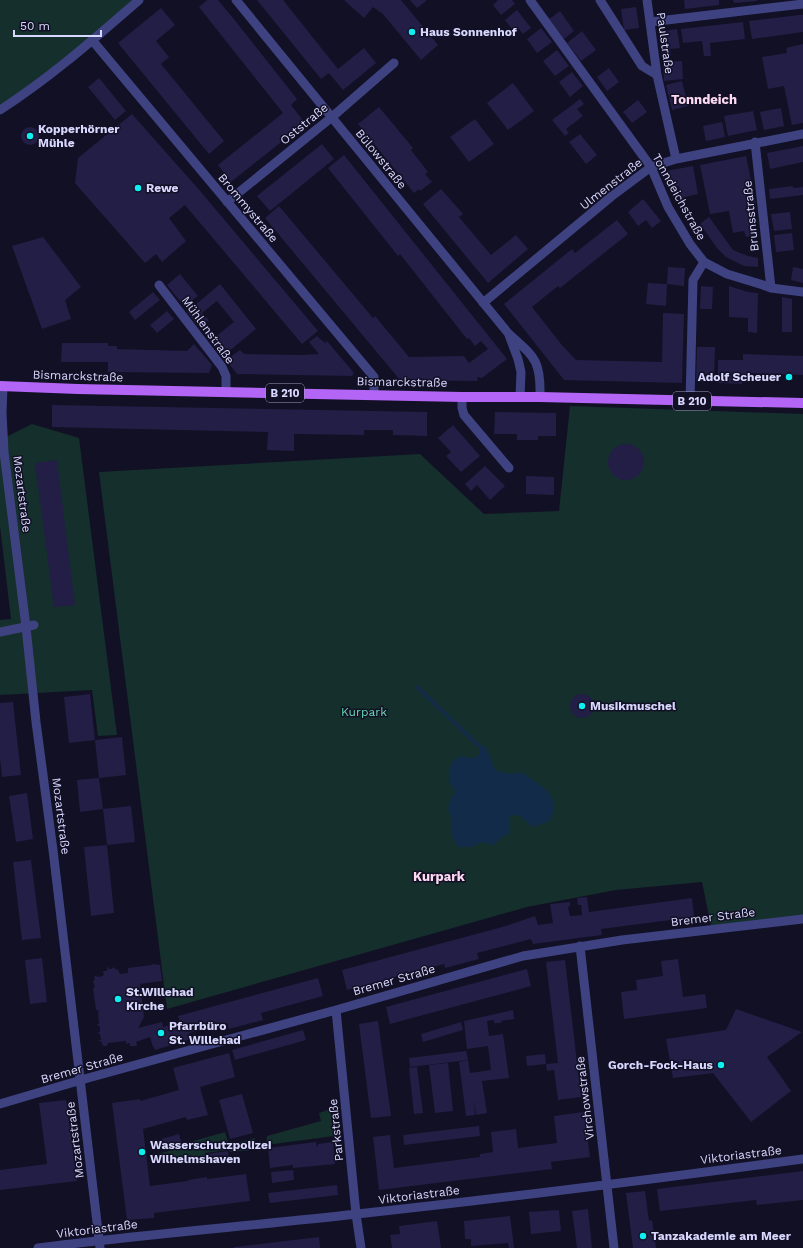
<svg xmlns="http://www.w3.org/2000/svg" width="803" height="1248" font-family="'Work Sans',sans-serif">
  <style>
    .green { fill: #142f2c }
    .water { fill: #112b48 }
    .lines { fill: none; stroke-linecap: round; stroke-linejoin: round }
    .stream { stroke: #112b48; stroke-width: 3.5 }
    .building { fill: #221e45 }
    .minor { stroke: #3e4281; stroke-width: 9 }
    .primary { stroke: #b365f6; stroke-width: 10 }
    .poi-dot { fill: #0feef1; stroke: #121025; stroke-width: 1.5 }
    .labels { text-anchor: middle; dominant-baseline: central; stroke-width: 3; stroke-linejoin: round; paint-order: stroke }
    .shield { fill: #121025; stroke: #9d9bbc; stroke-width: 1 }
    .shield-label { font-size: 11px; font-weight: bold; fill: #d8d7fd }
    .poi-label { font-size: 12px; font-weight: bold; fill: #d8d7fd; stroke: #121025; text-anchor: start }
    .street-label { font-size: 12px; fill: #d8d7fd; stroke: #121025 }
    .park-label { font-size: 12px; fill: #67d9b2; stroke: #121025 }
    .neighbourhood-label { font-size: 13px; font-weight: bold; fill: #fdd9f3; stroke: #121025 }
  </style>
  <rect width="100%" height="100%" fill="#121025"/>
  <path class="green" d="M0 0H133L57 67 0 106Z
    M570 406 803 414V915L711 926 702 882 616 890 527 907 167 1009 99 472 420 454 484 514 559 511Z
    M32 424 79 438 117 735 98 736 92 690 0 695V620L11 619 0 526V440Z
    M330 1109 334 1136 266 1145 267 1136 321 1121 319 1113Z
    M225 1132 229 1145 255 1138 253 1150 230 1152 229 1150 205 1153V1156L158 1160 157 1154 184 1147 183 1144Z"/>
  <path class="water" d="M483 745C490 752 491 761 495 770 504 773 510 775 520 772L524 774C543 787 562 795 550 821L532 827C525 820 520 813 510 816L509 834 502 837 494 845 481 842 472 847H458L451 834 452 822 448 809 450 800 455 792C453 788 450 784 449 780 448 772 451 758 460 757 469 755 472 762 480 754L479 746Z"/>
  <g class="lines">
    <path class="stream" d="M417 687 479 746"/>
  </g>
  <path class="building" d="M207 0H218L237 23 297 99 291 105 305 123 231 182 218 165 283 113 199 7Z
    M257 0H283L338 69 364 48 376 63 343 90 329 73 321 79Z
    M344 0H401L438 45 421 60 383 14 373 7 364 18Z
    M410 0H427L417 8Z
    M498 0H512L515 4 501 15 493 5Z
    M684 0H719V5L685 9Z
    M733 0H757V1L734 3Z
    M636 7 639 28 624 30 621 9Z
    M161 8 175 25 156 41 169 57 161 64 224 141 209 154 118 43Z
    M517 10 531 28 523 34 519 29 514 32 505 20Z
    M560 11 574 31 564 39 549 19Z
    M799 15H803V32L752 39 749 21Z
    M743 22 745 39 710 43 711 56H704L702 41 683 43 681 29Z
    M541 28 552 42 537 53 527 39Z
    M677 29 680 48 670 49 671 56 662 57 659 32Z
    M582 31 596 50 581 61 567 43Z
    M803 44V123L792 125 784 86 768 89 762 57 787 53 786 48Z
    M557 50 569 66 555 76 543 61Z
    M682 61 683 79 664 81 663 62Z
    M609 68 619 82 607 91 597 77Z
    M572 72 583 86 570 97 559 82Z
    M99 78 126 111 115 120 88 87Z
    M682 81 688 106 672 110 666 85Z
    M513 83 534 111 508 130 487 103Z
    M580 99 584 104 577 109 583 116 566 129 569 133 565 136 552 120Z
    M638 100 647 112 632 123 623 112Z
    M379 107 413 148 411 150 428 172 425 174 432 182 420 191 419 189 414 193 358 124Z
    M781 108 784 126 764 130 760 112Z
    M753 111 757 130 728 136 724 116Z
    M132 114 201 192 318 331 302 344 185 205 169 218 186 241 162 262 156 254 145 263 75 183 78 158Z
    M475 119 494 144 469 162 450 137Z
    M722 122 725 137 706 141 703 126Z
    M21 136a9 9 0 1 1 18 0a9 9 0 1 1-18 0Z
    M580 134 597 155 586 164 569 142Z
    M322 144 334 159 270 211 257 196Z
    M803 146V162L770 169 767 153Z
    M344 155 507 359 482 378 477 377 478 381 400 380 265 218 279 206 373 318 375 316 409 357 464 356 469 363 488 349 481 341 475 346 469 338 467 339 400 254 398 256 328 168Z
    M746 156 756 205 750 206 755 235 746 237 744 231 733 233 729 211 710 214 700 165Z
    M693 166 698 194 681 198 679 186 669 188 666 171Z
    M793 186V188L803 187V195L770 199 769 189Z
    M441 189 463 214 459 217 491 255 516 235 528 249 488 283 423 204Z
    M643 199 661 221 652 228 646 220 638 226 628 212Z
    M790 212 792 229 774 231 771 214Z
    M709 217 733 250 748 256 758 258V267L744 266 726 257 717 248 700 224Z
    M617 220 628 234 560 288 558 286 532 307 561 344 576 360 662 362 663 313 684 314 682 383 564 380 504 304 572 249 575 253Z
    M792 233 794 250 776 252 774 235Z
    M43 237 81 287 65 300 71 319 42 329 12 246Z
    M668 267 685 268 684 286 667 284 666 306 646 304 648 283 667 284Z
    M793 267 803 269V283L791 280Z
    M180 274 198 296 184 306 167 285Z
    M220 284 256 329 223 356 210 341 234 322 217 301 202 313 209 320 200 328 187 312Z
    M701 286 713 287 712 309H700Z
    M729 286 748 292 758 293 757 333 748 332V318L729 317Z
    M153 292 160 300 135 320 129 312Z
    M782 297 792 299V332H782Z
    M167 311 174 319 157 333 150 325Z
    M317 336 325 343 327 341 354 373 352 376 237 374 226 360 240 350 244 354 303 355 319 354 309 342Z
    M62 343H108V346H117V349L187 351 194 344 212 365 209 373 108 372V362H61Z
    M697 347H715L714 382H696Z
    M743 354 803 356V375L751 373V377H742V384L718 383V360H743Z
    M52 405 427 412V436L393 435V430H364V435L294 434V451L267 450 268 432 52 427Z
    M495 412 556 413V436H538V440H517V434H494Z
    M453 425 480 456 461 472 446 456 451 452 438 438Z
    M608 462a18 18 0 1 1 36 0a18 18 0 1 1-36 0Z
    M57 460 75 605 54 607 35 463Z
    M485 466 505 486 490 500 477 485 471 491 465 484Z
    M526 476 554 477V495L526 494Z
    M570 706a12 12 0 1 1 24 0a12 12 0 1 1-24 0Z
    M90 694 95 740 69 743 64 697Z
    M13 702 21 775 2 777 0 758V703Z
    M122 737 126 775 99 778 95 740Z
    M99 778 103 809 80 812 77 780Z
    M27 793 33 839 16 842 9 796Z
    M131 806 135 842 107 845 103 809Z
    M107 845 114 913 91 916 84 847Z
    M31 860 41 938 22 940 13 862Z
    M587 897 589 912 692 898 694 917 601 929 602 935 533 944 531 939 477 953 479 959 445 968 444 964 347 990 342 970 506 926 535 916 538 925 553 923 550 904 570 902V906L568 907 570 916 582 915 581 905H578L577 898Z
    M42 958 47 1002 30 1004 25 960Z
    M678 959 683 997 705 994 707 1008 624 1019 621 992 637 990 636 980 663 976 661 961Z
    M565 960 581 1097 558 1100 554 1070 547 1071 546 1064 527 1066 526 1056 545 1054 546 1064 558 1063 546 962Z
    M152 964 160 965 162 981 140 984 144 1017 138 1028 162 1022 163 1027 180 1022 178 1016 318 978 323 996 261 1013 263 1020 229 1029 227 1023 189 1033 191 1039 155 1050 154 1047H153L150 1037 136 1042 137 1046H130V1043L126 1044V1041L108 1043 107 1046H103L101 1041H99V1040H101L100 1034H99L98 1032H100V1026H98L97 1024H99L98 1010H96L93 988 95 987 93 981 95 980 94 977 96 975 97 977 103 976 104 973 102 972 108 970 107 968 109 967V969H112L113 967 117 970 118 969 120 974 128 973V968L152 965Z
    M527 969 531 986 390 1024 386 1007Z
    M736 1009 802 1032 767 1057 791 1091 751 1122 713 1073 673 1078 666 1039 726 1030Z
    M513 1010 514 1019 501 1021V1023H494V1020L487 1021 489 1036 503 1034 509 1078 482 1081 487 1113 476 1115 474 1100 475 1115 466 1116 459 1062 468 1060 470 1073 491 1070 488 1046 467 1049 464 1021Z
    M378 1021 391 1116 371 1118 359 1024Z
    M461 1022 463 1030 423 1042 421 1034Z
    M303 1030 306 1040 235 1060 232 1050Z
    M466 1051 468 1060 410 1067 409 1058Z
    M229 1053 235 1077 200 1087 208 1115 187 1120 186 1117 143 1129 150 1186 188 1181V1180L207 1177V1179L246 1174 250 1201 154 1213V1218L127 1220 112 1103 140 1099V1101L179 1090 173 1068Z
    M448 1063 453 1111 435 1113 429 1065Z
    M417 1067 423 1113 414 1114 409 1068Z
    M242 1094 253 1133 230 1139 219 1100Z
    M66 1100 77 1181 0 1190V1170L47 1164 39 1103Z
    M584 1112 590 1157 551 1162 552 1169 379 1190 373 1137 390 1135 394 1168 480 1157V1154L493 1152 491 1132 516 1129 518 1148 557 1143 554 1116Z
    M479 1126 480 1136 404 1145 403 1135Z
    M179 1134 182 1145 164 1150 161 1139Z
    M316 1142 317 1147 318 1146V1144L333 1142 335 1164 293 1168V1165L270 1168 268 1148Z
    M228 1151 229 1162 207 1164 206 1154Z
    M293 1170 294 1180 272 1183 271 1172Z
    M803 1171V1200L757 1205 756 1200 660 1211 657 1189Z
    M337 1185 338 1195 270 1203 268 1193Z
    M645 1191 649 1221 652 1220 656 1248H633L626 1193Z
    M588 1209 592 1248H577L572 1211Z
    M559 1210 561 1231 531 1234 529 1212Z
    M510 1216 514 1248H509L508 1243 471 1246V1239H465L464 1221Z
    M437 1221 441 1248H392L390 1235 400 1234 399 1226Z
    M319 1237 320 1248H234V1247Z"/>
  <g class="lines">
    <path class="minor" d="M236 0 508 333C534 357 541 359 540 397
      M530 0 651 167 668 207 690 244 704 262 727 274 763 285 771 288 803 292
      M600 0 642 66 657 75
      M647 0 657 75 676 159
      M650 22 803 4
      M92 40 374 377V395
      M0 110C50 78 94 39 139 0
      M755 142 771 288
      M227 202 332 117 394 63
      M159 285 222 367 226 376V392
      M483 303 612 196 651 167 676 159 803 134
      M509 335 518 359 521 372 520 397
      M3 386 2 413 4 452 26 627 36 722 53 850 100 1248
      M462 397V408L464 415 509 468
      M690 401 693 280 704 262
      M0 632 34 625
      M580 946 614 1248
      M336 1010 356 1214 361 1248
      M0 1104 88 1078 336 1010 523 956 622 940 803 919
      M38 1248C144 1234 251 1226 357 1214 506 1198 655 1179 803 1159"/>
    <path class="primary" d="M0 386 78 389 462 397H540L668 400 803 403"/>
  </g>
  <g class="poi-dot">
    <circle cx="412" cy="32" r="4"/>
    <circle cx="30" cy="136" r="4"/>
    <circle cx="138" cy="188" r="4"/>
    <circle cx="789" cy="377" r="4"/>
    <circle cx="582" cy="706" r="4"/>
    <circle cx="118" cy="999" r="4"/>
    <circle cx="161" cy="1033" r="4"/>
    <circle cx="721" cy="1065" r="4"/>
    <circle cx="142" cy="1152" r="4"/>
    <circle cx="643" cy="1236" r="4"/>
  </g>
  <g class="labels">
    <g class="shield">
      <rect x="266" y="384" width="38" height="18" rx="3"/>
      <rect x="673" y="392" width="38" height="18" rx="3"/>
    </g>
    <g class="shield-label">
      <text x="285" y="393">B 210</text>
      <text x="692" y="401">B 210</text>
    </g>
    <g class="poi-label">
      <text x="420" y="32">Haus Sonnenhof</text>
      <text x="38" y="129">Kopperhörner<tspan x="38" dy="14">Mühle</tspan></text>
      <text x="146" y="188">Rewe</text>
      <text x="781" y="377" text-anchor="end">Adolf Scheuer</text>
      <text x="590" y="706">Musikmuschel</text>
      <text x="126" y="992">St.Willehad<tspan x="126" dy="14">Kirche</tspan></text>
      <text x="169" y="1026">Pfarrbüro<tspan x="169" dy="14">St. Willehad</tspan></text>
      <text x="713" y="1065" text-anchor="end">Gorch-Fock-Haus</text>
      <text x="150" y="1145">Wasserschutzpolizei<tspan x="150" dy="14">Wilhelmshaven</tspan></text>
      <text x="651" y="1236">Tanzakademie am Meer</text>
    </g>
    <g class="street-label">
      <text transform="translate(665 43) rotate(82)">Paulstraße</text>
      <text transform="translate(304 124) rotate(-39)">Oststraße</text>
      <text transform="translate(381 159) rotate(51)">Bülowstraße</text>
      <text transform="translate(611 184) rotate(-38)">Ulmenstraße</text>
      <text transform="translate(679 197) rotate(61)">Tonndeichstraße</text>
      <text transform="translate(248 208) rotate(50)">Brommystraße</text>
      <text transform="translate(751 216) rotate(-96)">Brunsstraße</text>
      <text transform="translate(208 330) rotate(54)">Mühlenstraße</text>
      <text transform="translate(78 376) rotate(2)">Bismarckstraße</text>
      <text transform="translate(402 382) rotate(1)">Bismarckstraße</text>
      <text transform="translate(22 494) rotate(83)">Mozartstraße</text>
      <text transform="translate(61 816) rotate(83)">Mozartstraße</text>
      <text transform="translate(713 917) rotate(-7)">Bremer Straße</text>
      <text transform="translate(394 980) rotate(-16)">Bremer Straße</text>
      <text transform="translate(82 1068) rotate(-16)">Bremer Straße</text>
      <text transform="translate(585 1098) rotate(-97)">Virchowstraße</text>
      <text transform="translate(336 1130) rotate(-96)">Parkstraße</text>
      <text transform="translate(75 1140) rotate(-97)">Mozartstraße</text>
      <text transform="translate(741 1155) rotate(-7)">Viktoriastraße</text>
      <text transform="translate(419 1195) rotate(-7)">Viktoriastraße</text>
      <text transform="translate(97 1229) rotate(-7)">Viktoriastraße</text>
    </g>
    <g class="park-label">
      <text x="364" y="712">Kurpark</text>
    </g>
    <g class="neighbourhood-label">
      <text x="704" y="99">Tonndeich</text>
      <text x="439" y="876">Kurpark</text>
    </g>
  </g>
  <path d="M14 30v6h87v-6" fill="none" stroke="#d8d7fd" stroke-width="2"/>
  <text x="20" y="30" font-size="12" fill="#d8d7fd" stroke="#121025" stroke-width="3" paint-order="stroke">50 m</text>
</svg>
